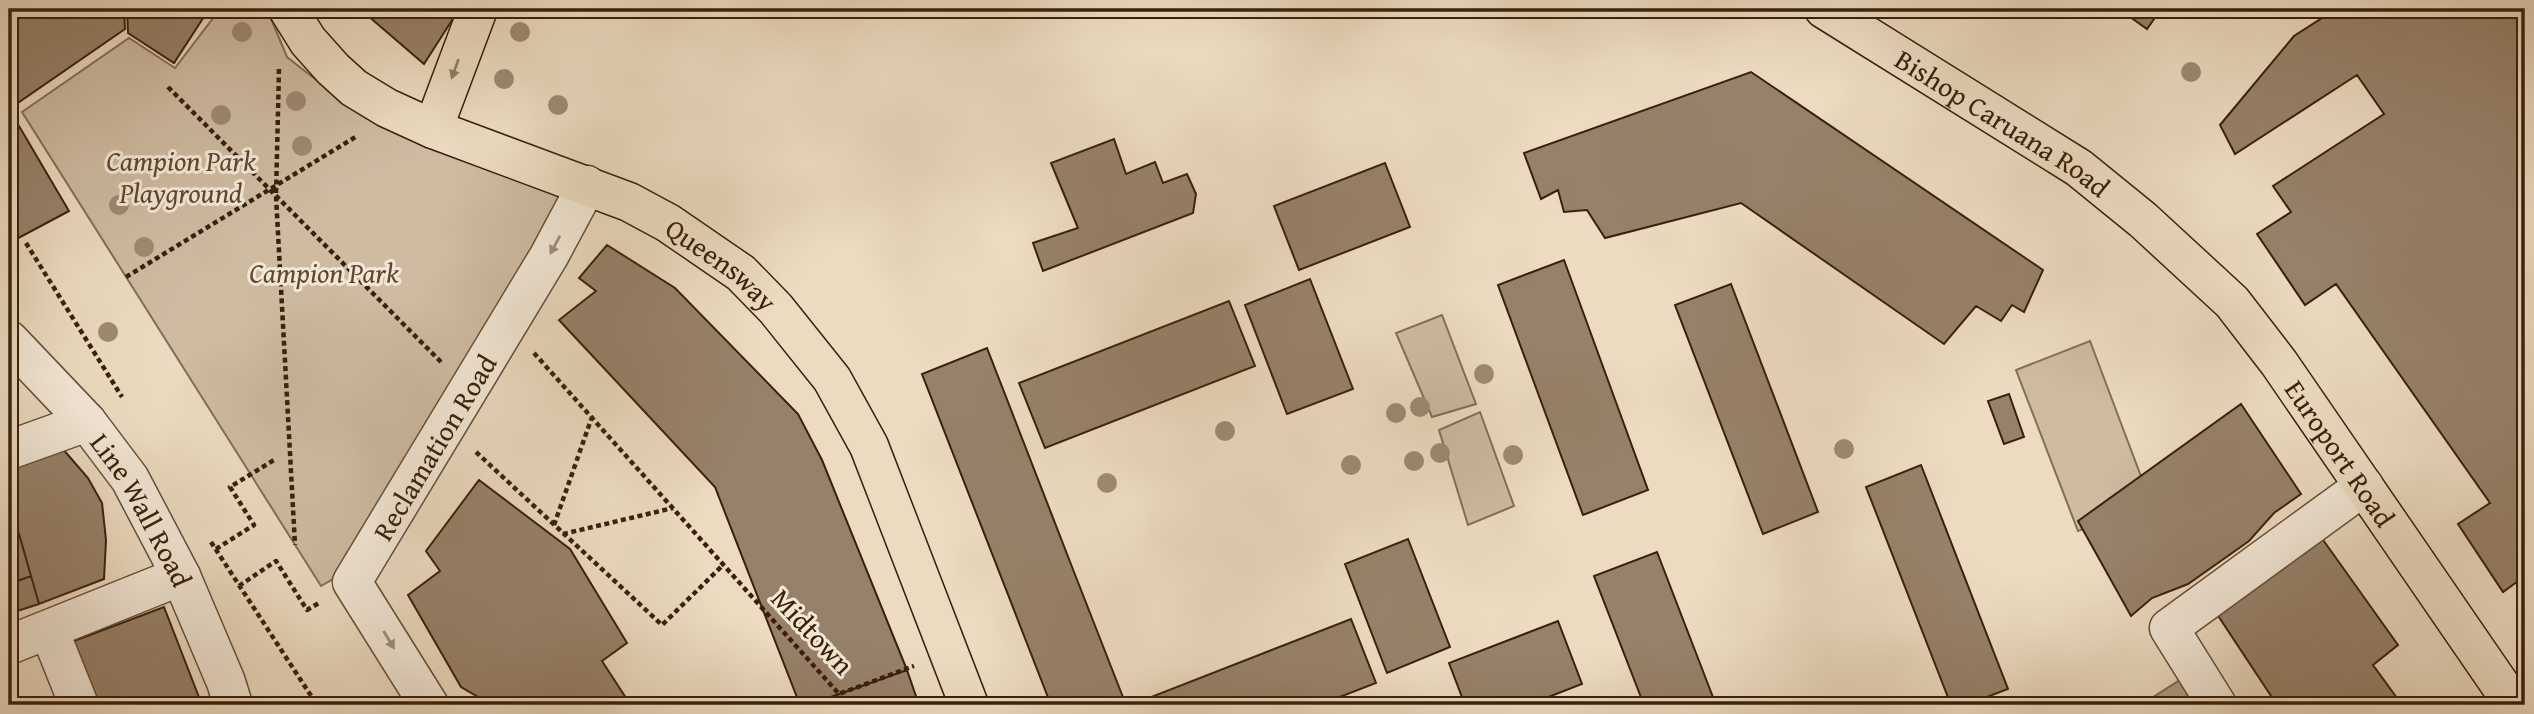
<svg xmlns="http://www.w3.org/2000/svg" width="2534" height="714" font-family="'Gentium Book Plus',serif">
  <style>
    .green { fill: #cebba2; stroke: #846e56; stroke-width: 2 }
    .water { fill: #af9b83; stroke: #806a53; stroke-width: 2 }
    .building { fill: #97816a; stroke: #3a200b; stroke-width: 2 }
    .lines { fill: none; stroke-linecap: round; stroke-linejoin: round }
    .minor-casing { stroke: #664f38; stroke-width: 41 }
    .major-casing { stroke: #3a200b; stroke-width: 41 }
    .path { stroke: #3a200b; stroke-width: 4.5; stroke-dasharray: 5 3.5; stroke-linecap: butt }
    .minor { stroke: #f3e8d7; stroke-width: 38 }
    .major { stroke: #ecdbc1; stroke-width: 38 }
    .tree { fill: #9e8a72 }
    .oneway { fill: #937e66 }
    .oneway2 { fill: #a08e7b }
    .labels { text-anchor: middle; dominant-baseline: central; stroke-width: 6; stroke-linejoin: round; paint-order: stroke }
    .street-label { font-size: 28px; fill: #3a200b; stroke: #f3e8d7 }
    .park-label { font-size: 28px; font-style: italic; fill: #5f4731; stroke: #f3e8d7 }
  </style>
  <rect width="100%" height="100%" fill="#ecdbc1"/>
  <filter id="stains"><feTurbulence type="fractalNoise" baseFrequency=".00286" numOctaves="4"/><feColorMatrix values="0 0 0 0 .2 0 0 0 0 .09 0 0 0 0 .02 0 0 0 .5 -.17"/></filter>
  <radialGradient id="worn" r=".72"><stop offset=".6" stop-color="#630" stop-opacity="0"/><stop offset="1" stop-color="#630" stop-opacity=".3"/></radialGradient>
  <path class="green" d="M220 9H267L287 57 329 90 567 191 347 571 321 586 22 112 129 38 175 68Z
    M1442 315 1476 404 1432 417 1396 333Z
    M2090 341 2151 503 2078 531 2016 370Z
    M1480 412 1514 506 1468 525 1439 430Z"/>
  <path class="water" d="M2183 678 2200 705H2146L2144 703Z"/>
  <path class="building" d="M9 9H124L125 29 9 109Z
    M127 9H209L174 63 128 33Z
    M360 9H446L456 14 424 64Z
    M2119 9H2161L2147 29Z
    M2336 9H2525V576L2503 592 2458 524 2490 503 2336 284 2305 305 2257 234 2291 212 2273 186 2384 114 2357 75 2235 154 2220 125 2294 36Z
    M1751 72 2043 270 2024 312 2012 305 2001 321 1976 306 1944 344 1741 203 1605 238 1587 210 1564 212 1558 190 1541 199 1524 153Z
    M9 109 69 211 9 243Z
    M1114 139 1126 174 1155 162 1163 183 1187 174 1196 194 1193 213 1043 271 1033 243 1078 228 1051 163Z
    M1385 163 1410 227 1299 270 1274 206Z
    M607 245 675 288 798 414 822 460 907 670 809 705H800L715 487 559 320 596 291 579 278Z
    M1564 260 1648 490 1583 515 1498 285Z
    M1310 279 1353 389 1287 414 1245 305Z
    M1731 284 1818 512 1763 534 1675 305Z
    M1229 301 1255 366 1045 448 1019 383Z
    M987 348 1074 572 1126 705H1051L922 374Z
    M2009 394 2024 437 2004 444 1988 401Z
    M2241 404 2301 494 2274 513 2249 541 2188 584 2152 598 2131 616 2078 521Z
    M62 448 88 478 102 503 106 540 104 579 39 604 9 499V463Z
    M1921 465 2008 689 1966 705H1951L1866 487Z
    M479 480 570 549 627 643 602 661 628 701 623 705H492L461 687 408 595 440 571 426 551Z
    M9 499 31 576 9 584Z
    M2321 537 2398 645 2373 665 2402 705H2277L2213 608Z
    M1408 539 1450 647 1387 673 1345 564Z
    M1657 552 1716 705H1644L1594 576Z
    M31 576 39 604 14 612 9 597V584Z
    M164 607 202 705H83L74 641Z
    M1351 619 1376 683 1319 705H1143L1141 701Z
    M1558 621 1582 684 1528 705H1465L1449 663Z
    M907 670 919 705H809L839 694Z"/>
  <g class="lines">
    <defs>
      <g id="minor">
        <path id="s1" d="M9 340 87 422 130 479 181 576 226 682 233 705"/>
        <path d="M9 450 87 422"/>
        <path d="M49 630 79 705"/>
        <path d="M9 645 181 576"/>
        <path id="s2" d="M429 705 352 582 549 256 587 185"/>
        <path d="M2217 705 2169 628 2364 486"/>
      </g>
      <g id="major">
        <path id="s3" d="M288 9 308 41 333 69 354 88 387 108 433 129 629 202 668 223 741 273 776 309 832 379 869 446 969 705"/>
        <path id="s4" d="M1824 9 2079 168 2143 220 2232 302 2279 363 2514 705"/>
        <path d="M433 129 478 9"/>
      </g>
    </defs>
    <use href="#minor" class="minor-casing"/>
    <use href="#major" class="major-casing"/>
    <path class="path" d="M279 69 276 196 295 545
      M168 87 441 362
      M26 243 122 397
      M126 277 357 136
      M534 353 839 694 914 666
      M476 452 662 625 723 565
      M554 525 592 417
      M563 534 673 508
      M211 542 317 705
      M216 549 254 525 230 487 274 460
      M239 586 276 561 307 610 319 603"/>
    <use href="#minor" class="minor"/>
    <use href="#major" class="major"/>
  </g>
  <g class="tree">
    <circle cx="242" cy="32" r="10"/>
    <circle cx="520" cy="32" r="10"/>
    <circle cx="2191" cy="72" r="10"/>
    <circle cx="504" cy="79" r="10"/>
    <circle cx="296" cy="101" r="10"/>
    <circle cx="558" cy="105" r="10"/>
    <circle cx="221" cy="115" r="10"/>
    <circle cx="302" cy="146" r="10"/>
    <circle cx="119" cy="205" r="10"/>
    <circle cx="144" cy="247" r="10"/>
    <circle cx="108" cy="332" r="10"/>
    <circle cx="1484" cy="374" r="10"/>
    <circle cx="1420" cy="407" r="10"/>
    <circle cx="1396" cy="413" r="10"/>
    <circle cx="1225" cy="431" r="10"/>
    <circle cx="1844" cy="449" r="10"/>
    <circle cx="1440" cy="453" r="10"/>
    <circle cx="1513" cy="455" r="10"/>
    <circle cx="1414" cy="461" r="10"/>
    <circle cx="1351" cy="465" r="10"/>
    <circle cx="1107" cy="483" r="10"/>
  </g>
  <defs><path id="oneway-solid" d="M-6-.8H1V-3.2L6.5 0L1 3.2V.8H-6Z" transform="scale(1.75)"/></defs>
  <use class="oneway" href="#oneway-solid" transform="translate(455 69) rotate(110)"/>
  <g class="oneway2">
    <use href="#oneway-solid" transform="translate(555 245) rotate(118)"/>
    <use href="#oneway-solid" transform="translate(389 640) rotate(59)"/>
  </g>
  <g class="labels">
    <g class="street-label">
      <text stroke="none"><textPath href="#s4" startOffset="212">Bishop Caruana Road</textPath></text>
      <text stroke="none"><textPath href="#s3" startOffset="514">Queensway</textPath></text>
      <text stroke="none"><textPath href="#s2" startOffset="303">Reclamation Road</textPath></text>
      <text stroke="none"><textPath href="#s4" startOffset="690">Europort Road</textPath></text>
      <text stroke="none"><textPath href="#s1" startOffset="217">Line Wall Road</textPath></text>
      <text transform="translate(813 631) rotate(47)">Midtown</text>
    </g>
    <g class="park-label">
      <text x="181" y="160">Campion Park<tspan x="181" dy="32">Playground</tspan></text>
      <text x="324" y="272">Campion Park</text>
    </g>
  </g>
  <rect width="2534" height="714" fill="none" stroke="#ecdbc1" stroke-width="35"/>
  <rect x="10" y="10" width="2513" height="693" fill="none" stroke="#3a200b" stroke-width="3.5"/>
  <rect x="18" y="18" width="2499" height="679" fill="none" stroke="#3a200b" stroke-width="2"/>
  <rect width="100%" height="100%" filter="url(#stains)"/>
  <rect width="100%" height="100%" fill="url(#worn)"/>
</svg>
